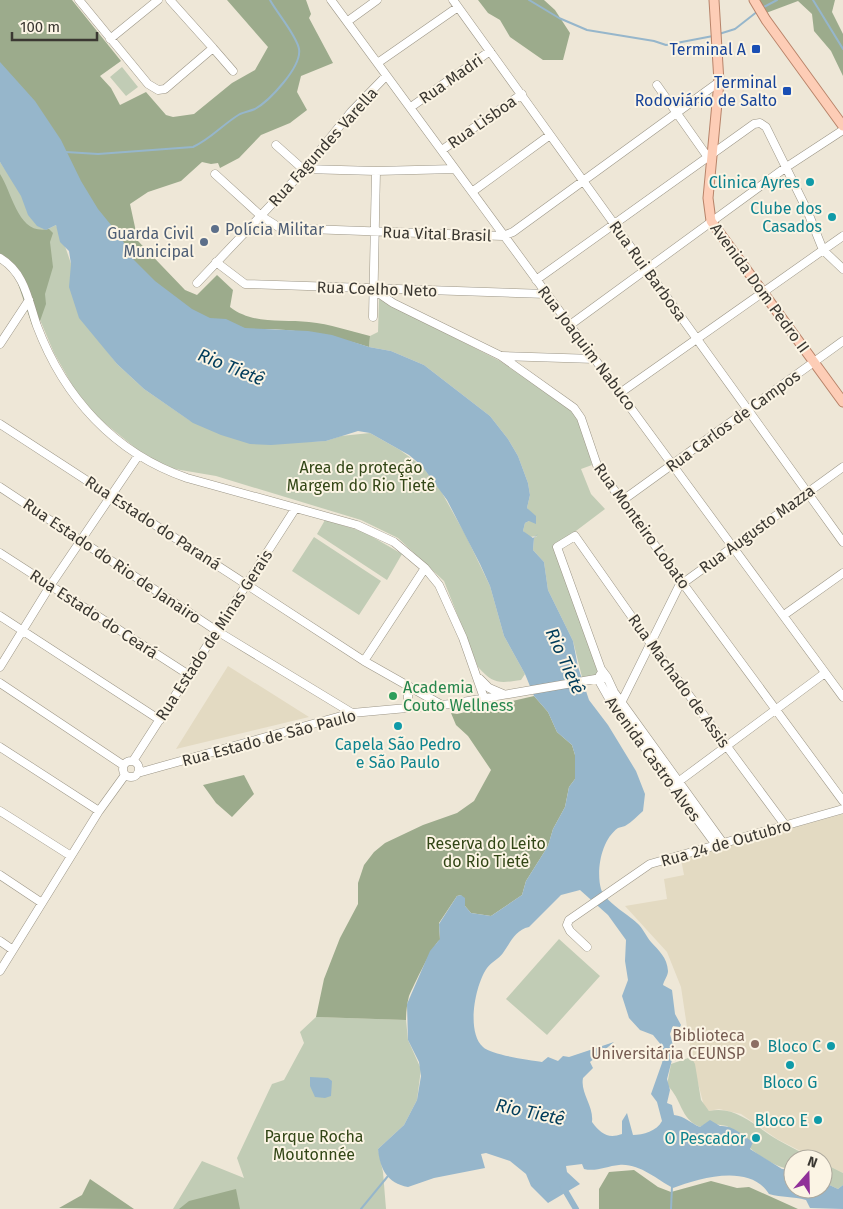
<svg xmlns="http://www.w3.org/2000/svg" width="843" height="1209" font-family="'Fira Sans',sans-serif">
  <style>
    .built { fill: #e3dac2 }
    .green { fill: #c1ccb5 }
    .forest { fill: #9cab8c }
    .water { fill: #96b6cb; fill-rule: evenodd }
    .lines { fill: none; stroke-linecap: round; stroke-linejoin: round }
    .stream { stroke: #96b6cb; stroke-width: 2 }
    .canal { stroke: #96b6cb; stroke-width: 6 }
    .minor-casing { stroke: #9c9687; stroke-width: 9 }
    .major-casing { stroke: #b88369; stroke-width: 11 }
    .minor { stroke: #fff; stroke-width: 8 }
    .major { stroke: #fdcdb6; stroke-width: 9 }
    .transit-dot { fill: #1a4fb4; stroke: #fbf4e4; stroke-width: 2 }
    .culture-dot { fill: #0f9aa8; stroke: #fbf4e4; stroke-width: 2 }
    .service-dot { fill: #5c6f8a; stroke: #fbf4e4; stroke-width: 2 }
    .leisure-dot { fill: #2e9e5b; stroke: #fbf4e4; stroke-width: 2 }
    .education-dot { fill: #8d6e63; stroke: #fbf4e4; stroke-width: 2 }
    .labels { text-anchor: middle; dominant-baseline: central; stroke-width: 4; stroke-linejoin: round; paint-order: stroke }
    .transit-label { font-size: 16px; fill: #164399; stroke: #fbf4e4; text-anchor: end }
    .street-label { font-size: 16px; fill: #3b3832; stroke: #fbf4e4 }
    .culture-label { font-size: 16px; fill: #0d838f; stroke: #fbf4e4; text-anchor: end }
    .service-label { font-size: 16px; fill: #4e5e75; stroke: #fbf4e4; text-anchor: start }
    .park-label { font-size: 16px; fill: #324616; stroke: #fbf4e4 }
    .leisure-label { font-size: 16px; fill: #27864d; stroke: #fbf4e4; text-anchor: start }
    .education-label { font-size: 16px; fill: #785e54; stroke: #fbf4e4; text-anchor: end }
    .water-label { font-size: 18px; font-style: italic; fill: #003c5a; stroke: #fbf4e4 }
  </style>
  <rect width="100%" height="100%" fill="#eee7d7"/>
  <path class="built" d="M228 666 309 717 176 749Z
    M843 814V1173L823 1163V1159H816L777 1139 741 1114 719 1109 709 1111 704 1106 692 1060 681 987 667 952 625 906 667 899 664 879 684 875 681 859Z"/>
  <path class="green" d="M122 67 138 87 126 96 110 77Z
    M0 162 46 230 56 225 66 249 96 337 117 364 144 389 189 420 257 444 326 441 341 436 370 433 400 450 422 466 441 491 466 536 490 586 504 636 525 674 521 680C500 683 494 685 478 667L444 581 398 538 361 520 216 476 169 468 138 450 97 417 75 390 54 353 32 301 0 255Z
    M379 299 500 361 572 410 580 419 592 465 581 469 591 494 605 509 556 546 606 677 583 681 573 641 548 590 544 562 533 550 534 538 537 536 529 537 523 531 525 523 529 521 531 513 527 508 530 495 528 483 518 456 508 439 490 416 424 365 391 351 369 347 370 336 378 332Z
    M325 520 364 532 402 554 387 580 317 534Z
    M314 537 381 581 359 615 292 571Z
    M559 939 600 976 547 1035 506 999Z
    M316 1017 406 1020 408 1040 421 1069 417 1100 404 1125 378 1149 383 1172 386 1209H173L202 1161 244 1178 237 1158 272 1084 284 1080 304 1043 300 1032Z
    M691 1057 695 1064 701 1100 709 1111C737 1105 755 1127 778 1140 790 1147 803 1153 816 1159H793V1170C766 1166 745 1144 727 1126L707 1123 700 1127C680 1119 682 1099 667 1085L671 1064Z
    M823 1163 843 1173V1185L838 1189 823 1182Z"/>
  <path class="forest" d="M0 0H72L121 61 100 76 111 88 120 105 146 92 166 115 173 117 194 114 232 83 255 70 268 47 227 0H306L311 14 309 18 333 63 301 76 297 92 307 110 290 123 261 135 239 158 220 168 218 163 211 164 202 162 181 181 148 192 130 204 138 241 185 290 197 295 217 275 233 290 230 307C253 325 283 319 309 322 330 324 350 331 370 336L369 347C331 335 294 328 254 329L250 337 155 295 0 81Z
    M478 0H544L555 10 570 33 563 60H543L510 37 500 20 488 13Z
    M759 0H835L832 12 843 34V76L831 51 814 31 812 14 798 1 766 13Z
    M0 174C13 194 18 236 49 229L53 233 50 242 53 267 45 294 46 304 40 321 32 325 14 272 0 255Z
    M534 696 548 712 557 732 572 745 575 755V779L569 787 565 807 553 829 548 846 526 881 522 895 491 916 471 913 465 906 461 895 457 896 439 923 440 940C434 942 413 987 409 996 407 1004 406 1012 406 1020L316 1017 324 979 340 938 358 904V883L364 865 374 852 385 843 423 825 457 813 474 801 491 770 468 736 456 725 451 713 457 714Z
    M244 775 254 794 232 817 216 803 203 785Z
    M634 1170 658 1187 671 1192 711 1181 737 1188 749 1187 798 1209H599V1189L609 1172Z
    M90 1179 134 1209 59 1208 82 1195Z
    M236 1189 240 1209H179L189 1201Z"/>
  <path class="water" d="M0 62 35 101 61 140 81 181 98 209 120 236 134 260 155 281 192 309 210 318 226 319 245 328 308 331 332 335 369 347 391 351 424 365 490 416 508 439 518 456 528 483 530 495 527 508 536 516V524L529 521 525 523 523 531 533 538 538 534 534 538 533 550 544 562 548 590 573 641 578 667 589 700 608 725 636 771 645 794 643 811C637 816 632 822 625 826 623 827 620 827 618 828 601 840 596 871 601 889 605 902 628 914 637 923 643 928 646 936 651 942 659 951 667 957 668 971 668 976 664 980 663 985L672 990 675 1014 681 1025 680 1027 673 1026 670 1034 674 1048 673 1056 667 1079 670 1090 667 1103 672 1105 674 1115C685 1116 690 1123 700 1127L710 1120 720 1126C733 1125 742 1135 753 1142L750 1149 782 1169 793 1170V1189H823V1182L838 1189 843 1185V1209L810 1208 806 1200C793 1196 782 1198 769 1194 750 1163 699 1178 673 1188 656 1179 639 1163 619 1165 607 1166 596 1172 584 1169L582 1164 566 1166 567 1172 580 1184 548 1203 531 1186 526 1174 510 1161 486 1153 481 1154 485 1168 434 1178 408 1187C387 1183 380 1169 378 1149L404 1125 417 1100 421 1076 419 1062 408 1040 407 1004 430 951 440 939 439 924 457 896 461 895 465 898V906L471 913 491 916 522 895 526 881 548 846 553 829 565 807 569 787 575 779V755L572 745 557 732 548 712 534 696 525 674 504 636 490 586 480 564 447 500 422 466 409 455 370 433 358 431 326 441 271 445 250 444 221 435 193 423 144 389 117 364 79 318 69 287 71 264 69 251 60 242 56 225 46 230 37 226 28 215 21 196 0 162ZM580 890 608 915 626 940 625 961 628 980 622 996 629 1018 640 1030 653 1035 662 1046 664 1054 662 1063 651 1094 657 1102 662 1121C657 1131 643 1135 633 1135L627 1113 622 1121V1134C608 1139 601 1134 592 1122 594 1106 580 1093 583 1078L593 1068 590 1062 614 1042 569 1057 563 1056 558 1061 548 1057 542 1062C529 1060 491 1055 483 1047 466 1032 475 985 487 968 491 962 499 959 503 953 511 942 515 930 529 927L561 895Z
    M310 1077 328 1078 332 1081 331 1096 325 1098 315 1097 310 1086Z"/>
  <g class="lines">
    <path class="stream" d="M529 0 559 18 587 30 654 41 666 45 713 36
      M813 0 843 49
      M762 8 777 0
      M719 34 735 29 758 11
      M66 152 98 154 193 147C211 139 223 124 240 114 245 112 250 111 255 109 269 101 302 67 299 49 297 36 277 13 270 0
      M361 1209 388 1176
      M671 1209 672 1186"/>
    <path class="canal" d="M563 1187 576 1209"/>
    <defs>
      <path id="minor" d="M79 0 148 84 158 90 165 89 213 48 170 0
        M331 0 843 697
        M453 0 843 542
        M348 21 377 0
        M110 39 158 0
        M213 48 233 71
        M379 62 458 7
        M657 85 707 156
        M411 107 490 51
        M276 145 304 170
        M442 150 522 94
        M305 169 376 171 455 169
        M215 174 261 216 280 228 503 236 513 232 719 82
        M472 192 550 135
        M0 258C25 273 28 300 37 326 64 397 114 453 187 478L357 525 394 542 425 568 439 585 463 638 484 698
        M216 262 245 284 547 294
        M536 280 754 124 760 123 766 127 807 210 823 250 843 269
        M197 283 305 169 351 112 386 76
        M374 290 393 303 501 356 574 408 581 418 598 468 843 801
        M373 317 376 171
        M570 325 785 168 843 130
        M0 344 29 300
        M502 356 595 359
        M620 393 843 236
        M0 424 364 661 440 704
        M0 487 217 631 352 713
        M623 500 843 341
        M0 553 189 675
        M784 615 843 573
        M0 616 160 720
        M364 661 425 568
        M0 667 50 586 138 456
        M600 675 598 679 611 702 716 845
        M480 679 489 688 503 694
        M0 683 123 765
        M408 687V707
        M621 703 679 586 843 467
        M0 747 99 811
        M123 769a8 8 0 1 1 16 0a8 8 0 1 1-16 0Z
        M133 761 295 509
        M138 773 352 713 451 704 607 677
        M674 785 825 673
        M0 811 71 856
        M723 843 614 692 607 677 601 669 557 547 575 536 646 637 785 825
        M0 875 42 903
        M0 941 13 950
        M587 947 570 931 567 925 569 920 650 864 843 809
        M0 971 99 811 125 775"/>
      <path id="major" d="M714 0 719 82 708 198 711 221 843 402
        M754 0 766 20 843 126"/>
    </defs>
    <use href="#minor" class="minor-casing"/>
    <use href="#major" class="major-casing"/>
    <use href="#minor" class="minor"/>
    <use href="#major" class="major"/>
  </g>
  <g class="transit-dot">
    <rect x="751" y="44" width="10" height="10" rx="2.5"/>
    <rect x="782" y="86" width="10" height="10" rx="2.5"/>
  </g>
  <g class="culture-dot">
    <circle cx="810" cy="182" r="5"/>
    <circle cx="832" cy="217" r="5"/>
    <circle cx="398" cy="726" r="5"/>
    <circle cx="831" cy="1046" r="5"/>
    <circle cx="790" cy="1065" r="5"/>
    <circle cx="818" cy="1120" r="5"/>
    <circle cx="756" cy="1138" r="5"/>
  </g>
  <g class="service-dot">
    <circle cx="215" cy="229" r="5"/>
    <circle cx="204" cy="242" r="5"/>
  </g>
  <circle class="leisure-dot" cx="393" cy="696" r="5"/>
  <circle class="education-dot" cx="755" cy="1044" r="5"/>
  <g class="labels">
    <g class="transit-label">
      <text x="746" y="49">Terminal A</text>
      <text x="777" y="82">Terminal<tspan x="777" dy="18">Rodoviário de Salto</tspan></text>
    </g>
    <g class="street-label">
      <text transform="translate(451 79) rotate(-35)">Rua Madri</text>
      <text transform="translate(482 122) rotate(-35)">Rua Lisboa</text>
      <text transform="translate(323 147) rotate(-48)">Rua Fagundes Varella</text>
      <text transform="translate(437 234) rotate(2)">Rua Vital Brasil</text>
      <text transform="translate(648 271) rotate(54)">Rua Rui Barbosa</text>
      <text transform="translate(760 288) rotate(54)">Avenida Dom Pedro II</text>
      <text transform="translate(377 289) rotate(2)">Rua Coelho Neto</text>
      <text transform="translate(587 348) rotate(53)">Rua Joaquim Nabuco</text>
      <text transform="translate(733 421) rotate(-36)">Rua Carlos de Campos</text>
      <text transform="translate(153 523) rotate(33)">Rua Estado do Paraná</text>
      <text transform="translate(642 526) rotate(54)">Rua Monteiro Lobato</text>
      <text transform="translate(757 529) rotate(-36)">Rua Augusto Mazza</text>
      <text transform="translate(112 561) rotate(34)">Rua Estado do Rio de Janairo</text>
      <text transform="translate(94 614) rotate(33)">Rua Estado do Ceará</text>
      <text transform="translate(214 635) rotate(-57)">Rua Estado de Minas Gerais</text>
      <text transform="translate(679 681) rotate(54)">Rua Machado de Assis</text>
      <text transform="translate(269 738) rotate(-15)">Rua Estado de São Paulo</text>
      <text transform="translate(653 759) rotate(54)">Avenida Castro Alves</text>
      <text transform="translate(726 843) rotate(-16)">Rua 24 de Outubro</text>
    </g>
    <g class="culture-label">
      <text x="800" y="182">Clinica Ayres</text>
      <text x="822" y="208">Clube dos<tspan x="822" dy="18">Casados</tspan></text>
      <text x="398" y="744" text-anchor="middle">Capela São Pedro<tspan x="398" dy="18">e São Paulo</tspan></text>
      <text x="821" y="1046">Bloco C</text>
      <text x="790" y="1082" text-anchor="middle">Bloco G</text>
      <text x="808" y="1120">Bloco E</text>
      <text x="746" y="1138">O Pescador</text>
    </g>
    <g class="service-label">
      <text x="225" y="229">Polícia Militar</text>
      <text x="194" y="233" text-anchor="end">Guarda Civil<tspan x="194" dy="18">Municipal</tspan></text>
    </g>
    <g class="park-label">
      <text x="361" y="467">Area de proteção<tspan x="361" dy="18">Margem do Rio Tietê</tspan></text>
      <text x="486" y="843">Reserva do Leito<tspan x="486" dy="18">do Rio Tietê</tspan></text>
      <text x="314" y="1136">Parque Rocha<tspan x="314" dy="18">Moutonnée</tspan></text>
    </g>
    <g class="leisure-label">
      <text x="403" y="687">Academia<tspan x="403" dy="18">Couto Wellness</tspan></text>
    </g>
    <g class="education-label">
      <text x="745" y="1035">Biblioteca<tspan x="745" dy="18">Universitária CEUNSP</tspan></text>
    </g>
    <g class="water-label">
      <text transform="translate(231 367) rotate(22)">Rio Tietê</text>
      <text transform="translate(565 661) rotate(66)">Rio Tietê</text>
      <text transform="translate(530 1112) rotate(12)">Rio Tietê</text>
    </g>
  </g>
  <g transform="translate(808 1174) rotate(20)"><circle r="24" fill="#fbf4e4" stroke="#aea99d"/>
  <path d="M0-4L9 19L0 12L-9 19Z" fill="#903099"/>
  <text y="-8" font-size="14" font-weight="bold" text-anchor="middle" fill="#3b3832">N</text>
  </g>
  <path d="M12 32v8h85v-8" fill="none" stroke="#3b3832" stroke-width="2.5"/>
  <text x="20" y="32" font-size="15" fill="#3b3832" stroke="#fbf4e4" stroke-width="4" paint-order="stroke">100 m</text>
</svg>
